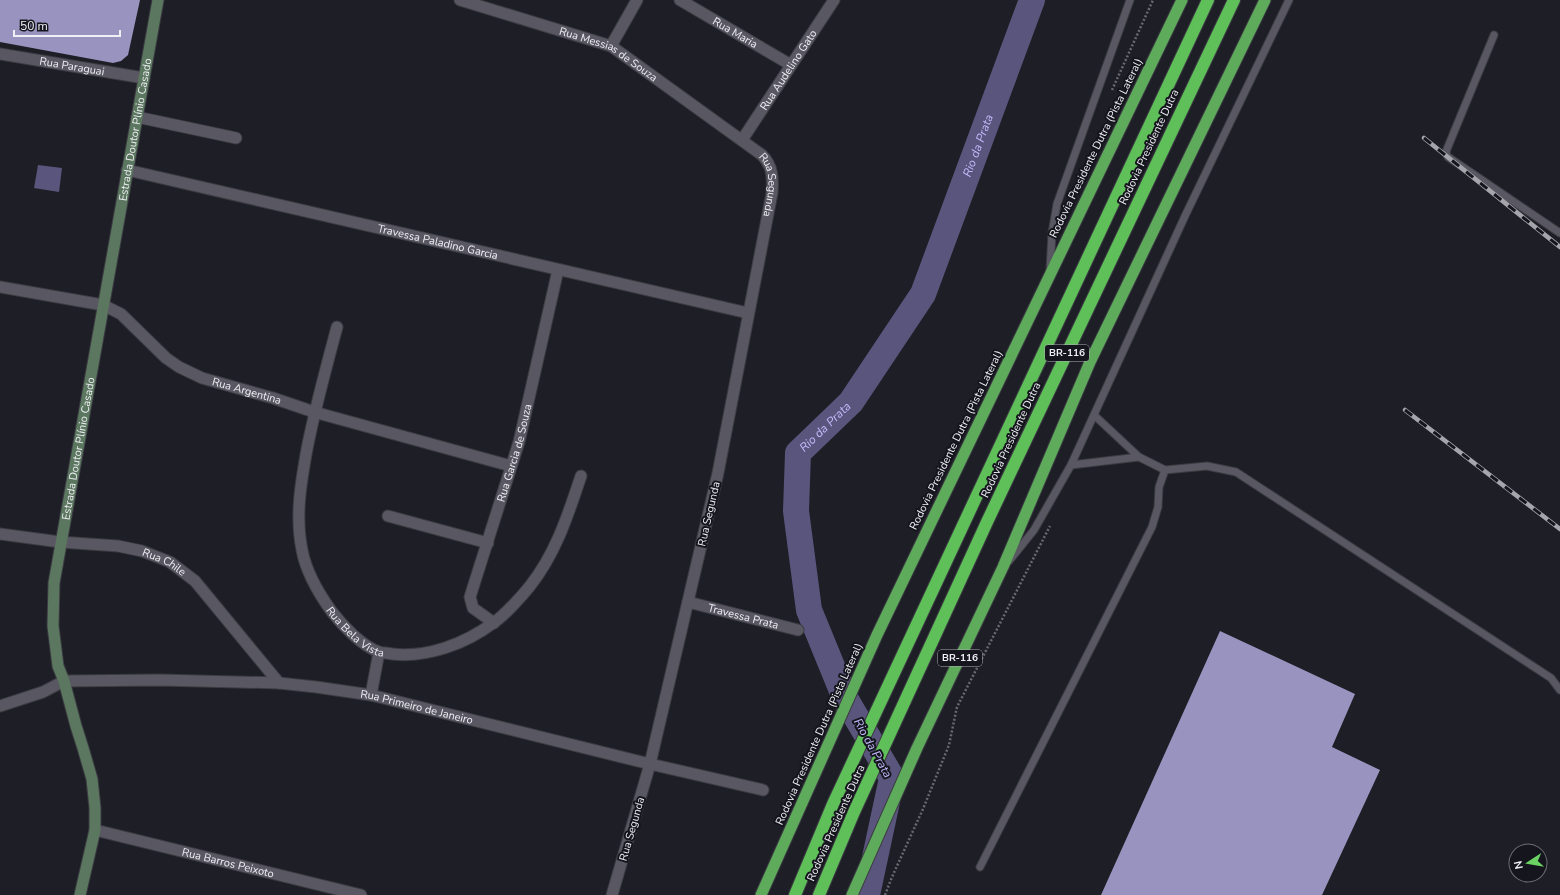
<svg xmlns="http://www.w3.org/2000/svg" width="1560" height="895" font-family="'Nunito Sans',sans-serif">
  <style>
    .water { fill: #5a557c }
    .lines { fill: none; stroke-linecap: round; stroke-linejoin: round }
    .river { stroke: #5a557c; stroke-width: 26 }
    .building { fill: #9894bf }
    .service-casing { stroke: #3b3b42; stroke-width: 9 }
    .minor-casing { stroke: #3b3b42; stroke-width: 13 }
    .tertiary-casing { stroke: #3b3b42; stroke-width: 13 }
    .secondary-casing { stroke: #3b3b42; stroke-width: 13 }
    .trunk-casing { stroke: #3b3b42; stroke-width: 13 }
    .motorway-casing { stroke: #3b3b42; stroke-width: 14 }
    .path { stroke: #696970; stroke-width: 2.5; stroke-dasharray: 2 2; stroke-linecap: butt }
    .service { stroke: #595862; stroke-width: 7 }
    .minor { stroke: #595862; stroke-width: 11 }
    .tertiary { stroke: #595862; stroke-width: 11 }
    .secondary { stroke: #5b775f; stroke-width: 11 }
    .trunk { stroke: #5eab5b; stroke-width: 11 }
    .motorway { stroke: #5fc059; stroke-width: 12 }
    .rail-casing { stroke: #a6a5ac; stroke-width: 4.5 }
    .rail { stroke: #15151d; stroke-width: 3; stroke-dasharray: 9; stroke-linecap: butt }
    .labels { text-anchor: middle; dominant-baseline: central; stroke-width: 4; stroke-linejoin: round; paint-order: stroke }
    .shield { fill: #15151d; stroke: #aeaeb4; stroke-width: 1 }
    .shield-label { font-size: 10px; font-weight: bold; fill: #f0eff5 }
    .street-label { font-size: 11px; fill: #f0eff5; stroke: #15151d }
    .water-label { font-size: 12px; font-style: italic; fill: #c0b9fb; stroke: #15151d }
  </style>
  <rect width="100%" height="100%" fill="#1e1e26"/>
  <path class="water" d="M38 165 62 168 59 192 34 188Z"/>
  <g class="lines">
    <path class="river" id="s1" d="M867 895 892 778 845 698 809 610 796 511 798 453 851 402 923 294 1032 0"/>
  </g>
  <path class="building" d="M0 0H140L128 55 121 61 113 63 0 42Z
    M1220 631 1355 694 1332 747 1380 770 1322 895H1101Z"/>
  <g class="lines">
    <defs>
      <path id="service" d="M1494 35 1447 149 1446 153 1448 157 1560 233
        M1050 271 1052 233 1057 204 1130 0
        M1071 465 1139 457
        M1165 470 1207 466 1236 472 1551 678 1560 690
        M1009 561 1034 530 1071 465 1185 216 1289 0
        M980 867 1152 527 1158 507 1159 487 1165 470 1139 457 1094 415"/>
      <g id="minor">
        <path id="s2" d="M460 0 611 46 762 155C773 166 773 179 772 193L718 473 650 764 612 895"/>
        <path id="s3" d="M680 0 791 65"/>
        <path d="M611 46 637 0"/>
        <path id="s4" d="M0 54 144 78"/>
        <path d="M137 117 236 138"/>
        <path id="s5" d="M742 140 834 0"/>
        <path id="s6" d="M127 170 748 313"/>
        <path id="s7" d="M103 305 121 314 166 358 179 367 202 378 273 398 314 412 511 466"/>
        <path id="s8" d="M337 327C326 368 315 408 307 449 301 482 295 516 302 550 306 572 319 594 332 612 343 626 362 646 379 652 383 653 388 653 392 654 427 658 465 644 493 623 504 616 522 596 530 586 556 553 568 515 581 476"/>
        <path d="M388 516 488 543"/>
        <path id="s9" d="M0 534 60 542 118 546 142 551 170 562 195 581 279 683"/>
        <path id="s10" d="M688 602 798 630"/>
        <path id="s11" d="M494 623 473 608 470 597 519 442 558 270"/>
        <path d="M371 695 379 652"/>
        <path id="s12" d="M0 706 43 692 64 681 160 680 279 683 316 687 371 695 650 764 763 790"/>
        <path id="s13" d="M95 830 361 895"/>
      </g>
      <path id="tertiary" d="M0 287 103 305"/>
      <g id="secondary">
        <path id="s14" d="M80 895 95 830V808L92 779 83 748 76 726 64 681 58 666 53 626 54 583 158 0"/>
      </g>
      <path id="trunk" d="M761 895 877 635 1182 0
        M852 895 917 748 1003 567 1090 362 1265 0"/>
      <path id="motorway" d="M795 895 833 804 1208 0
        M819 895 854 812 987 522 1234 0"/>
    </defs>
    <use href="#service" class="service-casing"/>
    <use href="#minor" class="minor-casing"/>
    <use href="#tertiary" class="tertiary-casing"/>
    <use href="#secondary" class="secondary-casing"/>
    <use href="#trunk" class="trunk-casing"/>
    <use href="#motorway" class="motorway-casing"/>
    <path class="path" d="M1112 90 1153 0
      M885 895 892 877 923 809 949 745 957 707 1050 526"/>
    <use href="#service" class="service"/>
    <use href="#minor" class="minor"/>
    <use href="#tertiary" class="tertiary"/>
    <use href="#secondary" class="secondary"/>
    <use href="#trunk" class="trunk"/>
    <use href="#motorway" class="motorway"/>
    <defs>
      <path id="rail" d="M1424 138 1560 247
        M1405 410 1560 529"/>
    </defs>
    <use href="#rail" class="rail-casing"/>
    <use href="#rail" class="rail"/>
  </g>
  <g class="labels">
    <g class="shield">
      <rect x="1045" y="345" width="44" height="16" rx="3"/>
      <rect x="938" y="650" width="44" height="16" rx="3"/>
    </g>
    <g class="shield-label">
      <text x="1067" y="353">BR-116</text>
      <text x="960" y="658">BR-116</text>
    </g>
    <g class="street-label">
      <text stroke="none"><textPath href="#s3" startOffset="64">Rua Maria</textPath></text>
      <text stroke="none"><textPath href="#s2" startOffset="159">Rua Messias de Souza</textPath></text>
      <text stroke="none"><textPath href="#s4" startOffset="73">Rua Paraguai</textPath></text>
      <text stroke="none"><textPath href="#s5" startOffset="84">Rua Audelino Gato</textPath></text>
      <text stroke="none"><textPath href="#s14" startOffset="780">Estrada Doutor Plínio Casado</textPath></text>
      <text transform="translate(1149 147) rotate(-65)">Rodovia Presidente Dutra</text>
      <text transform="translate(1096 148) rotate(-64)">Rodovia Presidente Dutra (Pista Lateral)</text>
      <text stroke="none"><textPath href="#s2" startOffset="376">Rua Segunda</textPath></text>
      <text stroke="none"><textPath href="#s6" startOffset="319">Travessa Paladino Garcia</textPath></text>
      <text stroke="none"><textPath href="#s7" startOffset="171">Rua Argentina</textPath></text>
      <text transform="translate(956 440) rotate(-64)">Rodovia Presidente Dutra (Pista Lateral)</text>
      <text transform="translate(1011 440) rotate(-65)">Rodovia Presidente Dutra</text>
      <text stroke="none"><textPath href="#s14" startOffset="456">Estrada Doutor Plínio Casado</textPath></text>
      <text stroke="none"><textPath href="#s11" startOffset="188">Rua Garcia de Souza</textPath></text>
      <text transform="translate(709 514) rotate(-77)">Rua Segunda</text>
      <text stroke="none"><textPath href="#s9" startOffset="168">Rua Chile</textPath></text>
      <text stroke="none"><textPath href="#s10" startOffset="57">Travessa Prata</textPath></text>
      <text stroke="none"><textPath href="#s8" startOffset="328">Rua Bela Vista</textPath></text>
      <text stroke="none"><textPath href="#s12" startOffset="424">Rua Primeiro de Janeiro</textPath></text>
      <text transform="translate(819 734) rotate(-66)">Rodovia Presidente Dutra (Pista Lateral)</text>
      <text transform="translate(836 823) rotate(-66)">Rodovia Presidente Dutra</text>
      <text transform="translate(632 829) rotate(-74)">Rua Segunda</text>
      <text stroke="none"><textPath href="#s13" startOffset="137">Rua Barros Peixoto</textPath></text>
    </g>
    <g class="water-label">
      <text stroke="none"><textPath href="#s1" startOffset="827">Rio da Prata</textPath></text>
      <text stroke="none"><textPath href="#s1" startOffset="503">Rio da Prata</textPath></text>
      <text transform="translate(873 748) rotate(61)">Rio da Prata</text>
    </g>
  </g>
  <g transform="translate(1528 863) rotate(258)"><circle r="19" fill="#15151d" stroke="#6d6c73"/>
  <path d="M0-3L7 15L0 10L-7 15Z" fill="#6ad363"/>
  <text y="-6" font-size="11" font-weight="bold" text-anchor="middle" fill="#f0eff5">N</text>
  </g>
  <path d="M14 30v6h106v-6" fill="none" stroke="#f0eff5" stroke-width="2"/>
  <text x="20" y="30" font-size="12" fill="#f0eff5" stroke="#15151d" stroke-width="3" paint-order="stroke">50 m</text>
</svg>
